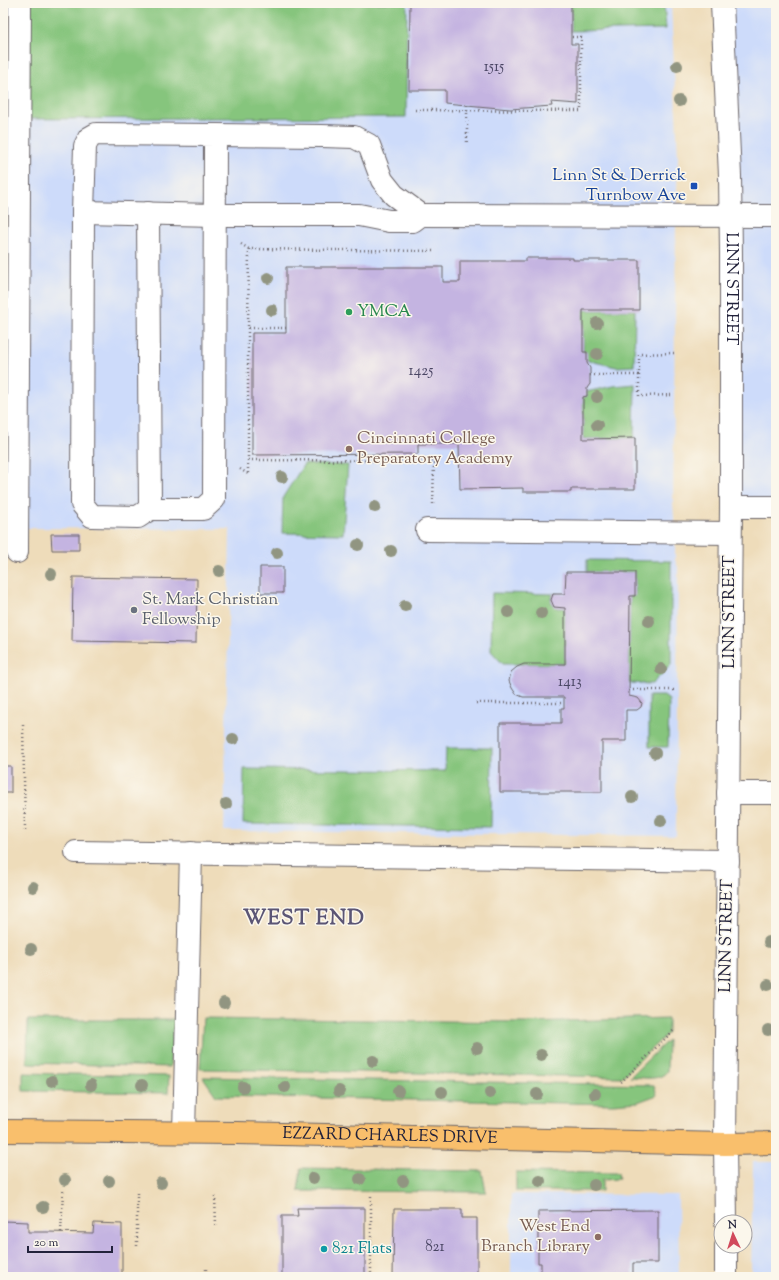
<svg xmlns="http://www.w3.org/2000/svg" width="779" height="1280" font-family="'Sorts Mill Goudy',serif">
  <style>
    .built { fill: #cddbfa }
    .green { fill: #86c57d; stroke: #54745c }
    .building { fill: #c4b4e1 }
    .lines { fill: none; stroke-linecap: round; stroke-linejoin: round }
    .minor-casing { stroke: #696367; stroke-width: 24 }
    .major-casing { stroke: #696367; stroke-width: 24 }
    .path { stroke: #696367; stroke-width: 2.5; stroke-dasharray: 1 3; stroke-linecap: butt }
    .minor { stroke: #fff; stroke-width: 22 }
    .major { stroke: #f9bf6c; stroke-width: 22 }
    .tree { fill: #919581 }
    .transit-dot { fill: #1a4fb4; stroke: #fbf7ec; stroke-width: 1.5 }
    .leisure-dot { fill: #2e9e5b; stroke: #fbf7ec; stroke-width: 1.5 }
    .education-dot { fill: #8d6e63; stroke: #fbf7ec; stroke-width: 1.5 }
    .worship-dot { fill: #6b7280; stroke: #fbf7ec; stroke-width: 1.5 }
    .culture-dot { fill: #0f9aa8; stroke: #fbf7ec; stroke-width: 1.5 }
    .labels { text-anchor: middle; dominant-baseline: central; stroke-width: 3; stroke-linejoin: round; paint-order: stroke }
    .number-label { font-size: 15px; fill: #4a4664 }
    .transit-label { font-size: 17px; fill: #164399; stroke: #fbf7ec; text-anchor: end }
    .street-label { font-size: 17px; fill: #22223b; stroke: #fbf7ec }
    .leisure-label { font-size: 17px; fill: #27864d; stroke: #fbf7ec; text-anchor: start }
    .education-label { font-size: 17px; fill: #785e54; stroke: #fbf7ec; text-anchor: start }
    .worship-label { font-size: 17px; fill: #5b616d; stroke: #fbf7ec; text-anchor: start }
    .culture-label { font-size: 17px; fill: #0d838f; stroke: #fbf7ec; text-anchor: start }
    .district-label { font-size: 21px; font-weight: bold; letter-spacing: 1px; fill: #5b5575; stroke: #fbf7ec }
  </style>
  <rect width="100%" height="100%" fill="#fbf7ec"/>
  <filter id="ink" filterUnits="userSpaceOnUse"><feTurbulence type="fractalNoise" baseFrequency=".025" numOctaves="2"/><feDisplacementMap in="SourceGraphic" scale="8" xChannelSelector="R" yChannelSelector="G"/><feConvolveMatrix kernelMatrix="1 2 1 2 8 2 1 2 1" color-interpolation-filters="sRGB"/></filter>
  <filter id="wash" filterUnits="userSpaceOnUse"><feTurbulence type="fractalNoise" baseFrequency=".012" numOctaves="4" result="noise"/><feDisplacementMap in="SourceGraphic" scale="16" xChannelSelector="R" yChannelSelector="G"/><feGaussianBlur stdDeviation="0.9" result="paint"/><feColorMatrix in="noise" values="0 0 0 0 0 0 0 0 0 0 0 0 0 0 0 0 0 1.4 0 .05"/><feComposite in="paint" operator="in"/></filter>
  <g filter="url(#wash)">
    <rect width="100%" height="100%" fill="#eedcba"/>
    <path class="built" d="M407 3H671L678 158 676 216 673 503 675 532V560L678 567 676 836 224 831 230 529 25 528V119L406 117Z
      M722 3H776V507H731Z
      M753 1162H776V1277H751Z
      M511 1194 678 1195 679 1277H511Z"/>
    <path class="green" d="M20 3H407L406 117 19 119Z
      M571 3H664L666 29 571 31Z
      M583 310H635L634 366 616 367 586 360 587 352H583Z
      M635 384 634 438 583 439V397L587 396 586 392 613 386Z
      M304 464 348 465 343 534 282 533 283 497Z
      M587 560 671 561V665L652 684 629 683 630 596H635V572H587Z
      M492 593 557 594 551 597 552 604 557 608H565V664H503L491 651Z
      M649 696H664L669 700 668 747H649Z
      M446 748H492L491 827 243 824 244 769 445 771Z
      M203 1018 526 1022 668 1018V1033L622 1077 200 1069Z
      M28 1020H174L170 1067 27 1063Z
      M668 1040 667 1071C660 1082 642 1077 630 1077Z
      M23 1073 169 1076 168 1093 23 1091Z
      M203 1077 654 1085 657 1095 638 1102 613 1104 216 1096Z
      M301 1168 482 1171 486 1192 298 1191Z
      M516 1172 618 1173 619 1179 602 1180V1191H516Z"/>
    <g id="blocks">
      <path class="building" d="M410 3H571V44H578V104L551 102 552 106 510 109 445 103V90H409Z
        M526 258H573V260H639V310H583V352H587V363L590 368V384L587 388V396L583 397V439L635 438V489H571V492H523V488L460 489 459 444H418V454L252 455V333H286V267H443V282H460V261H526Z
        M51 534H79V550H52Z
        M260 567H283V593H260Z
        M566 572H635V596H630L629 696 638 698 642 703 641 707 637 710H626V741H602V792H500V723H561V708H564V697H523L516 694 512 688 509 681 511 672 517 667 524 664H565V608L554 607 551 600 553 594H565Z
        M73 577 197 579 196 643 72 641Z
        M3 766H11V793H3Z
        M297 1208H365V1277H282V1216H298Z
        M394 1209H462V1218H477V1277H393Z
        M658 1210V1263H633V1277H541V1263H538V1211Z
        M3 1221 28 1222V1232H47L93 1233 94 1223 122 1224V1277L16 1275V1277H3Z"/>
    </g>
  </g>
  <g filter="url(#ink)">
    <use href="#blocks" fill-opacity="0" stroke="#696367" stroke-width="1"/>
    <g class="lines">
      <defs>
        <g id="minor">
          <path id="s1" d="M722 3 730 176 731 254V507L725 1144 726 1222"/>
          <path d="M96 134 215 135 214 499 203 509H150L138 517 92 516 82 504 83 212 85 146 89 138Z"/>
          <path d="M215 135 322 136 354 137 369 145 382 180 394 195 421 215"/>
          <path d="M83 212 215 215H359L389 221H413L421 215"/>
          <path d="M148 213 150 509"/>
          <path d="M421 215 776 216"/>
          <path d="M731 507H776"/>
          <path d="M427 530 730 533"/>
          <path d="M17 552 20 3"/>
          <path d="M728 793H776"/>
          <path d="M76 852 728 861"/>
          <path d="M184 1132 191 853"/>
          <path d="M726 1246V1277"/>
        </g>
        <g id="major">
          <path id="s2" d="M3 1131 236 1133 725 1144 776 1143"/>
        </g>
      </defs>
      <use href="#minor" class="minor-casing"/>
      <use href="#major" class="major-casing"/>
      <path class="path" d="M467 105V143
        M415 110 581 111V37H571
        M241 244 249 249
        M248 328V460L434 461 433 505
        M286 328H248L249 249 436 251
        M590 375H639V354L674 353
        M639 375V396L674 395
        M248 460V474
        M240 469 248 474
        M629 690H677
        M476 703H564
        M23 725 25 830
        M621 1082 674 1030
        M137 1193V1246
        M215 1196 216 1225
        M61 1232 63 1191
        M206 1269V1277
        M57 1277V1275
        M371 1277V1196"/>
      <use href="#minor" class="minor"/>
      <use href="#major" class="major"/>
    </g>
    <g class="tree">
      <circle cx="677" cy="66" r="6"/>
      <circle cx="679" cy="101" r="6"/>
      <circle cx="268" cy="278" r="6"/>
      <circle cx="272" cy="310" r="6"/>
      <circle cx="597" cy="323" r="6"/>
      <circle cx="597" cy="354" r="6"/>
      <circle cx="597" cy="397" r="6"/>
      <circle cx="597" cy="425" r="6"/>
      <circle cx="282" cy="477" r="6"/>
      <circle cx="375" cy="507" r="6"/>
      <circle cx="358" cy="545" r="6"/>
      <circle cx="391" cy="551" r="6"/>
      <circle cx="277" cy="553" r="6"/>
      <circle cx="219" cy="571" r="6"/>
      <circle cx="51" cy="574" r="6"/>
      <circle cx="405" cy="606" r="6"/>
      <circle cx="508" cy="612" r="6"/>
      <circle cx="541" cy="613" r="6"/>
      <circle cx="649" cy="621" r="6"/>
      <circle cx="661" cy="669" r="6"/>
      <circle cx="233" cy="739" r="6"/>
      <circle cx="655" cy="753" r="6"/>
      <circle cx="632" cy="797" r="6"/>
      <circle cx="226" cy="804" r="6"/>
      <circle cx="661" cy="821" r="6"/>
      <circle cx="33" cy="887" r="6"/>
      <circle cx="769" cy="942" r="6"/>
      <circle cx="31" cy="949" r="6"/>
      <circle cx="768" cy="985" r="6"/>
      <circle cx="224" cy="1003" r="6"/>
      <circle cx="768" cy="1030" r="6"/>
      <circle cx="477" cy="1048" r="6"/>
      <circle cx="541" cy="1055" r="6"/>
      <circle cx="373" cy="1061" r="6"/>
      <circle cx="52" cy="1081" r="6"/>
      <circle cx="91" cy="1085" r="6"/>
      <circle cx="142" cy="1085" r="6"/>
      <circle cx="243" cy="1087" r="6"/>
      <circle cx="285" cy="1087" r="6"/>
      <circle cx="339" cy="1091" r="6"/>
      <circle cx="398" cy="1091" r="6"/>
      <circle cx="442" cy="1092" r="6"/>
      <circle cx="490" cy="1093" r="6"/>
      <circle cx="537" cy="1094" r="6"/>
      <circle cx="595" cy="1094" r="6"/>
      <circle cx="313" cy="1178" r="6"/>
      <circle cx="360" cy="1179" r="6"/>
      <circle cx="65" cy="1180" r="6"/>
      <circle cx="109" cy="1181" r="6"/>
      <circle cx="403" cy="1181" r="6"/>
      <circle cx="540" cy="1181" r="6"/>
      <circle cx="161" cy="1183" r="6"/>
      <circle cx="594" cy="1185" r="6"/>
      <circle cx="43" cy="1207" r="6"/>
    </g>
  </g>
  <rect class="transit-dot" x="690" y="182" width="8" height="8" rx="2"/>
  <circle class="leisure-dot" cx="349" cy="312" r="4"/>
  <g class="education-dot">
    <circle cx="349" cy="449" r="4"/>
    <circle cx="598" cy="1237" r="4"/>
  </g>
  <circle class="worship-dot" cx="134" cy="610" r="4"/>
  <circle class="culture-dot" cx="324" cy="1249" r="4"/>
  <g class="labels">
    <g class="number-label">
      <text x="494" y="67">1515</text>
      <text x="421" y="371">1425</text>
      <text x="570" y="682">1413</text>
      <text x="435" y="1247">821</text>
    </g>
    <g class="transit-label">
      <text x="686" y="176">Linn St &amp; Derrick<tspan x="686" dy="20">Turnbow Ave</tspan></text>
    </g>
    <g class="street-label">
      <text stroke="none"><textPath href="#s1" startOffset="286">LINN STREET</textPath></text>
      <text transform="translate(730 612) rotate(-90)">LINN STREET</text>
      <text transform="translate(727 936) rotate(-89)">LINN STREET</text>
      <text stroke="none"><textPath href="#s2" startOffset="387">EZZARD CHARLES DRIVE</textPath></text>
    </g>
    <g class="leisure-label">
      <text x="357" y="312">YMCA</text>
    </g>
    <g class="education-label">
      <text x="357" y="439">Cincinnati College<tspan x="357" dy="20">Preparatory Academy</tspan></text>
      <text x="590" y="1227" text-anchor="end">West End<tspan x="590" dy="20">Branch Library</tspan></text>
    </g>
    <g class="worship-label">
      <text x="142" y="600">St. Mark Christian<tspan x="142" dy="20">Fellowship</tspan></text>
    </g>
    <g class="culture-label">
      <text x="332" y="1249">821 Flats</text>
    </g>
    <g class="district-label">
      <text x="304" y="919">WEST END</text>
    </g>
  </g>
  <rect width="779" height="1280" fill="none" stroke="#fbf7ec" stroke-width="16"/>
  <g transform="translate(733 1234) rotate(356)"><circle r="19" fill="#fbf7ec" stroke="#a4a2a5"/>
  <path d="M0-3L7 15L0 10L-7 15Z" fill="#d1495b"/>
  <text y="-6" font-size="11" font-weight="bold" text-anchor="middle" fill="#22223b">N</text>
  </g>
  <path d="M28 1246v6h84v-6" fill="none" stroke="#22223b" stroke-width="2"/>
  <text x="34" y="1246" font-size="12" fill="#22223b" stroke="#fbf7ec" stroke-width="3" paint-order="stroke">20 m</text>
</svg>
